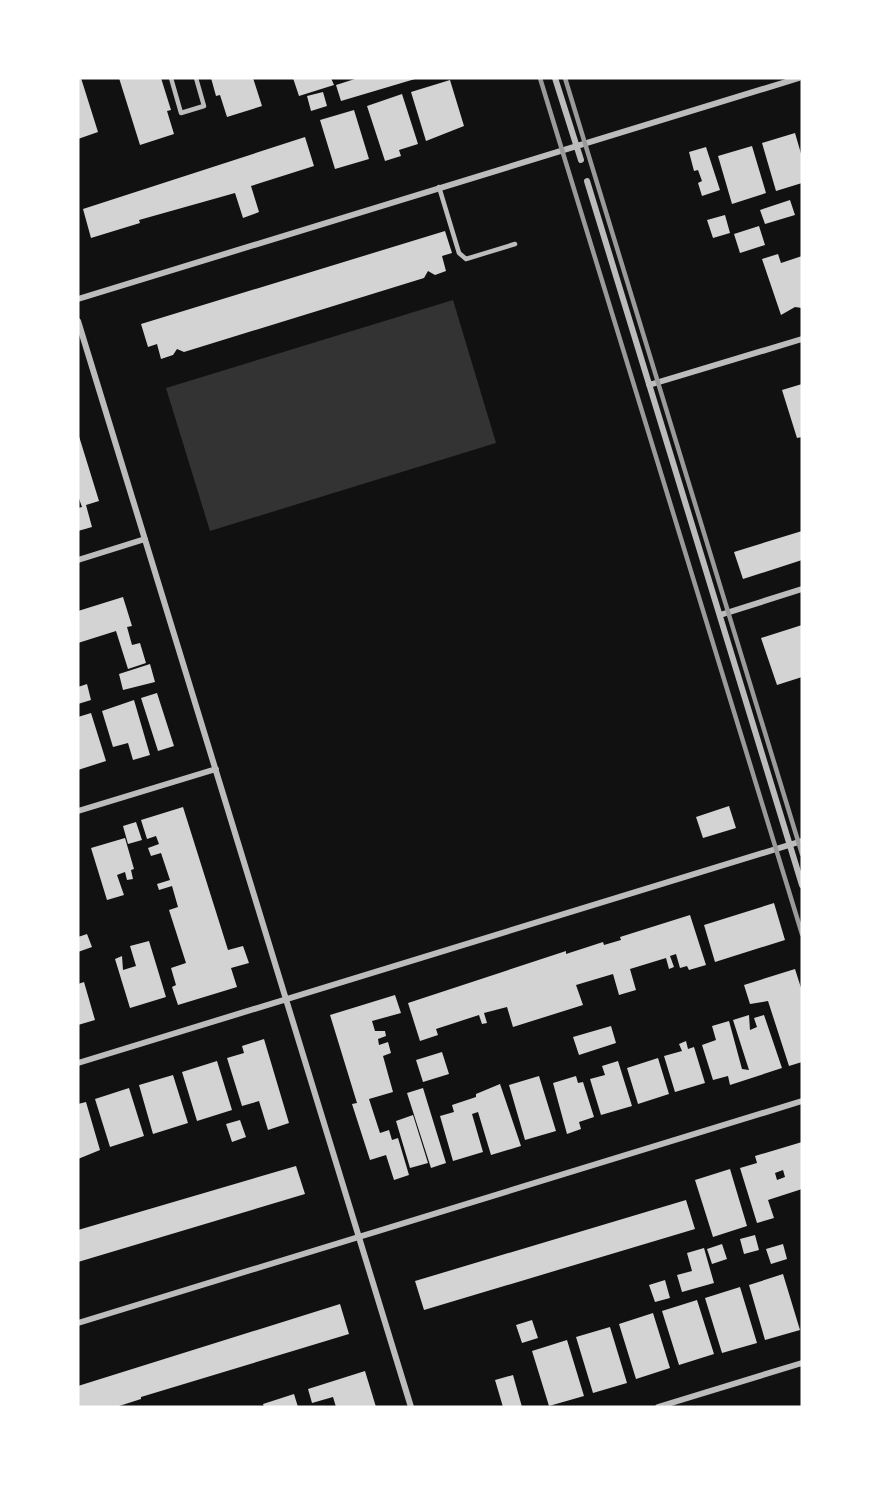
<svg xmlns="http://www.w3.org/2000/svg" width="880" height="1485" font-family="'Space Grotesk',sans-serif">
  <style>
    .water { fill: #333 }
    .building { fill: #d3d3d3; fill-rule: evenodd }
    .lines { fill: none; stroke-linecap: round; stroke-linejoin: round }
    .service { stroke: #bcbcbc; stroke-width: 4.5 }
    .minor { stroke: #bcbcbc; stroke-width: 6 }
    .rail { stroke: #9a9a9a; stroke-width: 4.5 }
  </style>
  <rect width="100%" height="100%" fill="#111"/>
  <path class="water" d="M453 300 496 443 210 531 166 388Z"/>
  <path class="building" d="M78 78H81L98 132 78 139Z
    M119 78H161L171 110 167 111 174 134 140 145Z
    M211 78H253L262 106 227 117 220 95 216 96Z
    M293 78H331L334 85 299 96Z
    M358 78H415V79L341 101 336 85Z
    M450 80 464 126 426 141 411 92Z
    M323 92 327 106 311 111 307 96Z
    M402 94 418 144 399 150 401 156 385 161 367 106Z
    M354 110 369 159 335 169 320 120Z
    M795 133 802 157V183L776 191 762 143Z
    M305 137 314 166 251 186 259 212 243 218 235 193 139 220 140 223 91 238 83 209Z
    M752 146 766 193 732 204 718 156Z
    M706 147 720 190 702 196 698 183 702 181 698 170 694 171 689 152Z
    M790 200 795 215 765 224 760 210Z
    M725 215 730 233 713 238 707 220Z
    M759 226 765 245 740 253 734 234Z
    M445 231 452 253 442 256 446 271 435 275 428 271 424 278 184 352 177 349 173 355 161 359 157 344 148 347 141 324Z
    M778 254 781 263 802 256V308L795 307 781 315 762 259Z
    M802 384V437L797 438 782 390Z
    M78 433 99 501 86 505 92 527 78 531V508L82 507 78 496Z
    M802 531V560L743 579 734 552Z
    M123 597 132 626 127 627 132 645 140 643 146 663 128 669 116 631 78 643V611Z
    M802 625V677L777 685 761 638Z
    M150 664 155 682 123 690 119 674Z
    M87 684 91 700 78 704V687Z
    M157 693 174 746 158 751 141 698Z
    M134 700 150 755 133 760 128 743 113 747 102 711Z
    M91 713 106 761 78 770V717Z
    M729 806 736 828 703 838 696 817Z
    M183 807 228 950 243 946 249 963 231 968 237 987 178 1005 172 987 176 985 171 968 186 963 169 910 178 907 172 886 159 890 157 884 170 880 161 853 151 856 148 848 159 844 156 836 147 839 141 820Z
    M136 822 142 840 128 844 123 826Z
    M125 838 134 869 131 870 133 879 127 880 125 872 117 875 124 895 107 900 91 848Z
    M774 903 785 940 715 962 704 925Z
    M690 915 706 965 689 970 687 966 680 968 676 954 670 956 674 967 669 969 666 958 630 969 636 990 619 995 613 974 576 985 583 1005 513 1027 507 1007 484 1013 487 1023 482 1024 479 1015 436 1029 438 1035 420 1041 408 1003 566 951V954L603 942 604 945 621 940 620 937Z
    M87 934 92 947 78 952V937Z
    M149 941 166 997 130 1008 115 959 122 956 123 970 136 966 130 946Z
    M795 969 802 991V1062L789 1066 768 1001 750 1004 744 985Z
    M84 982 95 1020 78 1025V984Z
    M395 995 401 1013 372 1021 375 1031H385L386 1036 378 1039 379 1045 388 1042 391 1053 383 1056 393 1092 369 1099 380 1133 389 1130 392 1140 398 1138 409 1175 394 1180 386 1155 370 1160 352 1104 357 1103 330 1015Z
    M749 1015 750 1030 757 1027 754 1018 764 1015 782 1068 730 1085 728 1076 713 1080 702 1045 716 1040 712 1026 729 1021 742 1069 749 1070 733 1020Z
    M611 1026 616 1043 579 1055 573 1037Z
    M264 1039 289 1123 268 1130 259 1101 242 1106 227 1058 244 1053 242 1046Z
    M686 1041 688 1049 694 1047 705 1083 675 1092 664 1056 682 1051 679 1044Z
    M442 1052 449 1074 423 1082 416 1060Z
    M658 1058 669 1094 638 1104 627 1068Z
    M217 1061 232 1110 197 1121 182 1072Z
    M618 1061 632 1106 601 1115 590 1079 605 1075 602 1066Z
    M173 1075 188 1123 153 1134 139 1085Z
    M539 1076 556 1131 525 1140 509 1085Z
    M576 1076 578 1083 583 1082 594 1117 579 1122 581 1129 567 1134 553 1083Z
    M500 1084 521 1146 491 1155 478 1112 472 1114 483 1152 453 1161 440 1116 454 1112 452 1105 476 1097V1094Z
    M129 1088 144 1136 110 1147 95 1099Z
    M423 1088 446 1163 431 1168 407 1093Z
    M86 1102 100 1150 78 1159V1104Z
    M413 1115 428 1163 410 1168 396 1121Z
    M240 1120 246 1137 232 1142 226 1124Z
    M802 1142V1189L768 1200 774 1218 757 1223 740 1168 757 1163 755 1156ZM783 1170 785 1177 777 1180 775 1173Z
    M296 1166 305 1194 78 1262V1230Z
    M730 1169 747 1226 713 1237 695 1180Z
    M686 1200 695 1229 424 1310 415 1281Z
    M755 1235 759 1250 744 1254 740 1239Z
    M722 1244 727 1259 712 1264 707 1249Z
    M783 1244 787 1259 771 1264 766 1249Z
    M704 1248 714 1283 682 1292 677 1275 692 1271 687 1253Z
    M783 1274 800 1330 765 1340 749 1285Z
    M665 1280 670 1298 655 1302 649 1285Z
    M740 1287 757 1343 722 1353 705 1298Z
    M697 1300 714 1354 679 1365 662 1311Z
    M340 1304 349 1334 141 1397V1399L116 1407H78V1386Z
    M653 1313 670 1368 636 1379 619 1324Z
    M532 1320 538 1338 522 1343 516 1325Z
    M610 1327 627 1383 593 1393 576 1337Z
    M567 1340 584 1396 549 1406 532 1351Z
    M365 1371 376 1407H336L333 1397 312 1403 308 1389Z
    M513 1375 522 1407H503L495 1380Z
    M294 1394 298 1407H264L263 1404Z"/>
  <g class="lines">
    <path class="service" d="M171 78 181 113 204 106 196 78
      M439 187 459 253 466 259 515 244"/>
    <path class="minor" d="M555 78 581 160
      M587 181 802 885
      M78 299 799 78
      M78 321 411 1407
      M649 385 802 339
      M78 560 145 539
      M720 615 802 589
      M78 811 216 769
      M78 1063 802 841
      M78 1323 802 1101
      M658 1407 802 1363"/>
    <path class="rail" d="M540 78 802 934
      M565 78 802 854"/>
  </g>
  <rect width="880" height="1485" fill="none" stroke="#ffffff" stroke-width="159"/>
</svg>
